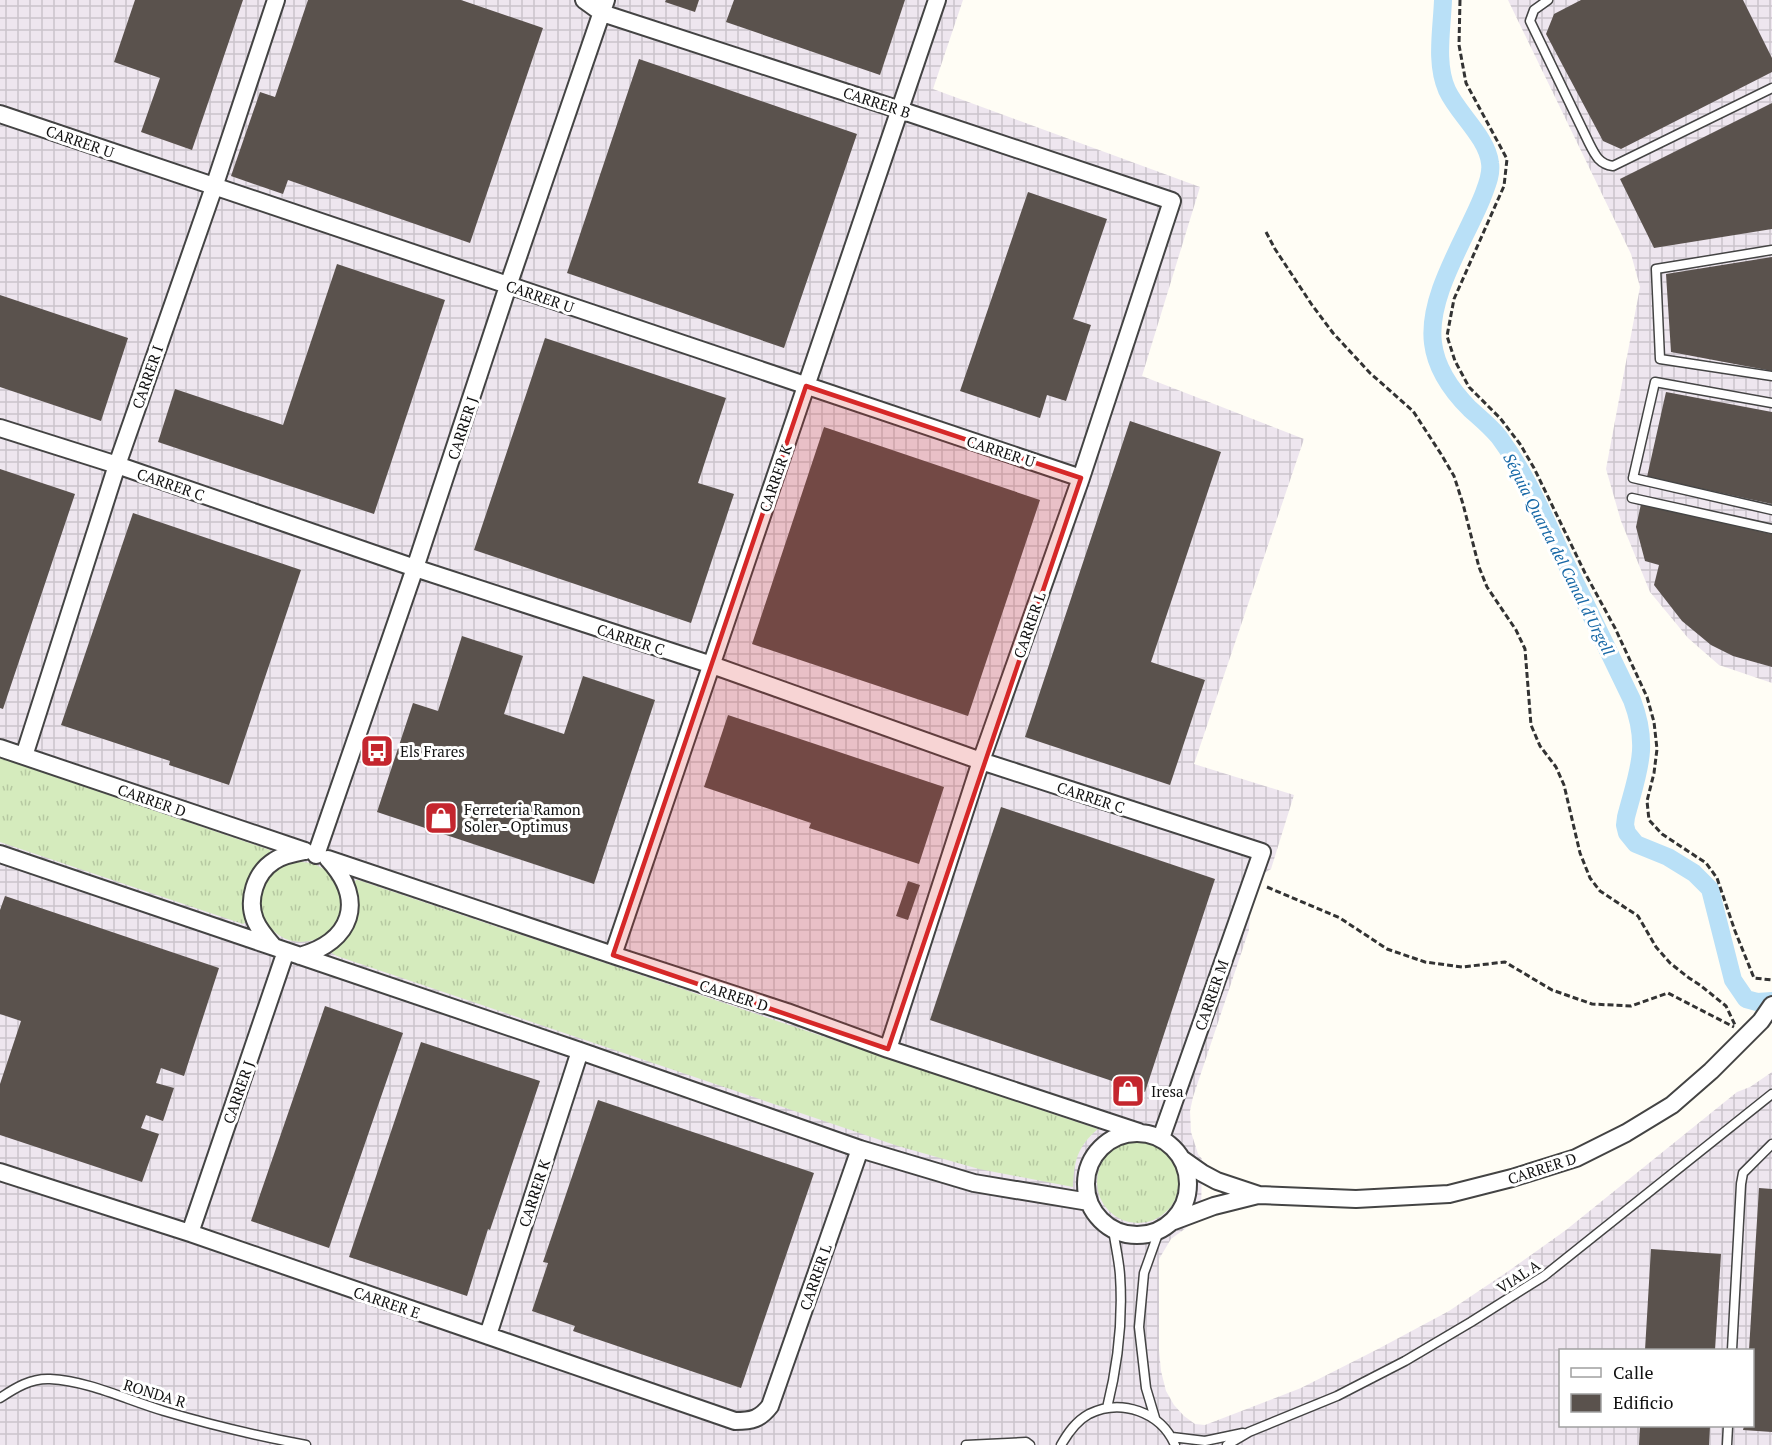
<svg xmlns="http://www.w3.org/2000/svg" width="1772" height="1445" font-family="'PT Serif',serif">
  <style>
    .industrial { fill: url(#industrial-grid); fill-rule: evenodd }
    .grass { fill: url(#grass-tufts) }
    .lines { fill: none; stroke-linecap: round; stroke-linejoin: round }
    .canal { stroke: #b9e0f7; stroke-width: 18 }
    .building { fill: #5a524d }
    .lane-casing { stroke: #444; stroke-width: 11 }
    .street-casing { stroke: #444; stroke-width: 20 }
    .path { stroke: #333; stroke-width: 3; stroke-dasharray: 6 3; stroke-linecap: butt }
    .lane { stroke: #fff; stroke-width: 8 }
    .street { stroke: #fff; stroke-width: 16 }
    .marked { fill: #d62828; fill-opacity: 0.2; stroke: #d62828; stroke-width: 4.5; stroke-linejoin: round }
    .labels { text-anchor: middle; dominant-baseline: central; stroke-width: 6; stroke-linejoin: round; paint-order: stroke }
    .street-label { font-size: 15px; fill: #111; stroke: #fff }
    .poi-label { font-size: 15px; fill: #111; stroke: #fff; text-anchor: start }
    .water-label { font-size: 16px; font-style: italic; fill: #1768a6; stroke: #fff }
  </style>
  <defs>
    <pattern id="industrial-grid" width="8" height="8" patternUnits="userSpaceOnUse" patternTransform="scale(1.5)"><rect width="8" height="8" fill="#eee6ef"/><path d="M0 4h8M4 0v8" fill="none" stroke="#cbc4cc"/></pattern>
    <pattern id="grass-tufts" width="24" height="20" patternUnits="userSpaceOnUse" patternTransform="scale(1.5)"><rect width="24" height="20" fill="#d5ebbd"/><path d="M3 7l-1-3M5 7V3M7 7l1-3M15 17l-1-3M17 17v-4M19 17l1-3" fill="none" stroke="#b6c8a1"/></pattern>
  </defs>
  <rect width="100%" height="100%" fill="#fffdf5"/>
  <path class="industrial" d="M0 0H963L933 89 1200 187 1142 376 1304 439 1194 764 1294 795 1271 869 1252 880 1249 930 1193 1097 1190 1111 1191 1132 1198 1154 1202 1159 1201 1217 1171 1239 1159 1259V1350L1161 1371 1166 1391 1174 1405 1184 1416 1195 1424 1205 1425 1301 1388 1378 1349 1449 1311 1510 1270 1566 1230 1737 1092 1750 1087 1772 1072V1445H0ZM1560 1350H1752V1426H1560Z
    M1508 0H1772V683L1719 665 1688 638 1650 592 1621 521 1606 469 1640 287 1631 254Z"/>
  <path class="grass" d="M0 758 270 850V853L246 922 243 924 0 842Z
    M261 902a40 40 0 1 1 80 0a40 40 0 1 1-80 0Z
    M356 880H358L1098 1129C1077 1147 1074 1161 1073 1187L979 1169 898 1146 337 956 332 953V949L358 902 354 883Z
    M1097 1182a41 41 0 1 1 82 0a41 41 0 1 1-82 0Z"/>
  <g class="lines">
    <path class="canal" d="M1443 0C1442 29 1435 63 1447 90 1458 114 1487 137 1490 163 1492 175 1486 187 1482 198 1465 240 1427 297 1433 343 1436 368 1452 391 1470 409 1480 418 1491 427 1499 437 1525 472 1543 514 1561 553 1585 602 1608 651 1632 700 1650 747 1638 771 1626 817L1625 825 1627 833 1636 844 1668 857 1694 873 1710 889 1733 980 1746 999 1757 1002 1772 1001"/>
  </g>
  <path class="building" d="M135 0H243L192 150 141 132 160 78 114 62Z
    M308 0H461L543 28 470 243 288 180 283 194 231 176 260 92 275 97Z
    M666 0H699L695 12 665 2Z
    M734 0H905L880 75 726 22Z
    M1581 0H1743L1772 58V72L1621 149 1603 141 1546 34 1554 14Z
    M639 59 857 134 784 348 567 273Z
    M1772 103V229L1654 248 1620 179Z
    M1028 192 1107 219 1073 319 1091 325 1066 401 1047 395 1040 418 960 391Z
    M1772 257V371L1671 352 1666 274Z
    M337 264 445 300 374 514 158 442 175 389 283 425Z
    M0 295 128 338 101 421 0 387Z
    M545 338 726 398 698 483 734 494 691 623 474 550Z
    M1666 392 1772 412V504L1647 477Z
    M1130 421 1221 452 1151 662 1205 680 1170 785 1025 737Z
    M824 427 1040 500 968 716 752 644Z
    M0 469 75 494 3 709 0 708Z
    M1641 504 1772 534V667L1733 656 1711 645 1682 621 1654 585 1659 565 1645 561 1636 527Z
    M133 513 301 570 229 785 169 765 170 761 61 725Z
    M462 636 523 656 504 714 564 734 583 676 655 700 594 884 377 812 413 703 438 711Z
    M728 715 944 787 919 864 809 828 811 823 704 787Z
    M1001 807 1215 879 1145 1092 930 1020Z
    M908 881 920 885 908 920 896 916Z
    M5 896 219 968 184 1076 161 1068 156 1083 174 1088 163 1121 146 1115 141 1128 159 1134 142 1182 0 1135V1084L21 1021 0 1014V910Z
    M325 1006 403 1033 329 1248 251 1221Z
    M421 1042 540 1081 490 1230 488 1229 467 1296 349 1257Z
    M598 1100 814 1173 741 1388 573 1331 575 1326 532 1311 548 1263 543 1262Z
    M1759 1188 1772 1189V1432L1743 1430 1744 1426H1752V1350H1749Z
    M1651 1249 1721 1254 1715 1350H1645Z
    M1640 1426H1710L1709 1445H1639Z"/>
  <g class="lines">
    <defs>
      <path id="lane" d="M1548 0 1534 10 1530 21 1589 143C1595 155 1599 164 1613 166L1772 88
        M1772 250 1656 269 1660 359 1772 376
        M1772 403 1655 382 1633 478 1772 510
        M1632 498 1772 529
        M1732 1350 1741 1184 1743 1173 1772 1144
        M0 1398C15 1388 31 1378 50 1379 89 1381 127 1400 164 1411 211 1425 258 1436 306 1445
        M1107 1408C1118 1364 1123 1320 1120 1275 1119 1260 1115 1244 1113 1229
        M1155 1418 1146 1388 1139 1327 1144 1273 1159 1231
        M1172 1437 1205 1441 1243 1433
        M966 1445 1026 1442 1030 1445
        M1061 1445C1068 1433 1076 1421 1089 1414 1121 1398 1161 1412 1175 1445
        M1227 1445 1249 1432 1337 1396 1405 1361 1471 1322 1544 1276 1772 1094
        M1727 1445 1728 1426"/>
      <path id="street" d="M584 0 602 13 900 110 1172 201 1081 478 981 761 888 1049
        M0 114 1081 478
        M0 428 117 465 415 568 712 665 981 761 1262 852 1161 1138
        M0 748 305 851
        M24 756 117 465 214 187 276 0
        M305 851C294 853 283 855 274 861 255 873 247 900 255 920 259 930 267 939 274 947L580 1051 860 1149 974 1183 1089 1202
        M0 854 274 947
        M316 855 415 568 508 286 606 0
        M328 859 613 955 787 1012 888 1049 1139 1132
        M613 955 937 0
        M300 956C352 941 366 901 329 860
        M1086 1184a51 51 0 1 1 102 0a51 51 0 1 1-102 0Z
        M1182 1159 1202 1173 1217 1181 1259 1195 1356 1199 1449 1194 1512 1178 1576 1158 1626 1133 1672 1105 1711 1071 1761 1021 1772 1005
        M0 1172 190 1233 735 1421C752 1421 760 1419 770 1406L860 1149
        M1174 1221 1214 1206 1258 1195
        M190 1233 286 951
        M488 1335 580 1051"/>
    </defs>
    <use href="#lane" class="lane-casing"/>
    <use href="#street" class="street-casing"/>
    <path class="path" d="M1460 0 1459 45 1466 83 1507 159 1504 186 1454 299 1447 336 1455 361 1469 387 1500 418 1520 444 1534 468 1585 573 1615 628 1647 697 1654 722 1657 749 1654 773 1647 801 1649 820 1662 834 1706 863 1717 878 1735 931 1754 978 1772 980
      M1266 232 1275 249 1312 305 1333 333 1370 373 1413 411 1441 454 1454 476 1463 504 1479 567 1487 587 1516 630 1525 649 1531 725 1540 746 1556 767 1564 785 1580 853 1590 878 1600 891 1638 916 1656 947 1670 963 1689 978 1700 985 1726 1006 1735 1025
      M1267 887 1340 918 1387 949 1425 962 1462 967 1505 962 1552 990 1592 1004 1631 1006 1668 993 1734 1027"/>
    <use href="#lane" class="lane"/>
    <use href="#street" class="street"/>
  </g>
  <path class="marked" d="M806 386 1081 478 888 1049 613 955Z"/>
  <defs>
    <symbol id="bus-square" viewBox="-11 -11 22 22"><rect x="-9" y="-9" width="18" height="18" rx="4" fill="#c4262e" stroke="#fff"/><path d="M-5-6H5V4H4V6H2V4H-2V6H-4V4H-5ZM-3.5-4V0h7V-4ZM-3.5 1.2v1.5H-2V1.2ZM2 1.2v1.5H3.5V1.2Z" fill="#fff"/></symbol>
    <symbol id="shop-square" viewBox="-11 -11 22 22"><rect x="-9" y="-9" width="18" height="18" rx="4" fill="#c4262e" stroke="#fff"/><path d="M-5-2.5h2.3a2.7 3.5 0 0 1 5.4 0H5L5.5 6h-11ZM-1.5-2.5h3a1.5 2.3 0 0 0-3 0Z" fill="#fff"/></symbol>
  </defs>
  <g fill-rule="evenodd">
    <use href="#bus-square" x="358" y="732" width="38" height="38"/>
    <use href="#shop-square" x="422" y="799" width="38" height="38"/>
    <use href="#shop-square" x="1109" y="1072" width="38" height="38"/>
  </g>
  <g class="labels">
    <g class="street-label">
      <text transform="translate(877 102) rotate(18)">CARRER B</text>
      <text transform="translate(80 141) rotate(19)">CARRER U</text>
      <text transform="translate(540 296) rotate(19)">CARRER U</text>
      <text transform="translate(147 377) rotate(-71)">CARRER I</text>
      <text transform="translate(462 428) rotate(-72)">CARRER J</text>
      <text transform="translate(1001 451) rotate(18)">CARRER U</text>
      <text transform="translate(775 478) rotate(-71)">CARRER K</text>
      <text transform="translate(171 484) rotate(19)">CARRER C</text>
      <text transform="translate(1029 625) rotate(-71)">CARRER L</text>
      <text transform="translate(631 639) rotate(18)">CARRER C</text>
      <text transform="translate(1091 797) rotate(18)">CARRER C</text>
      <text transform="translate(152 800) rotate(19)">CARRER D</text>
      <text transform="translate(734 995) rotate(18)">CARRER D</text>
      <text transform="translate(1211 995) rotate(-71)">CARRER M</text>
      <text transform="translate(238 1092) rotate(-71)">CARRER J</text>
      <text transform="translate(1542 1168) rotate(-18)">CARRER D</text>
      <text transform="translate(534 1193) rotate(-72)">CARRER K</text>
      <text transform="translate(1518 1276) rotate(-33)">VIAL A</text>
      <text transform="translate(815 1277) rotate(-71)">CARRER L</text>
      <text transform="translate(387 1302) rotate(19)">CARRER E</text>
      <text transform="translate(155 1393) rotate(17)">RONDA R</text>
    </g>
    <g class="poi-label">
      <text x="400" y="751">Els Frares</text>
      <text x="464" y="809">Ferreteria Ramon<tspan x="464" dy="17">Soler - Optimus</tspan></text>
      <text x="1151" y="1091">Iresa</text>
    </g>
    <g class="water-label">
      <text transform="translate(1559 554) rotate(63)">Séquia Quarta del Canal d'Urgell</text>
    </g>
  </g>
  <rect x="1559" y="1349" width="195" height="78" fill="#ffffff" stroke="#a0a0a0" stroke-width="1.5"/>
  <rect x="1571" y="1368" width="30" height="9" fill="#ffffff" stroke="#a0a0a0" stroke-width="1.5"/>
  <text x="1613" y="1379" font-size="18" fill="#111111">Calle</text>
  <rect x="1571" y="1394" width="30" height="18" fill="#5a524d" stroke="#a0a0a0" stroke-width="1.5"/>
  <text x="1613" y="1409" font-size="18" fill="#111111">Edificio</text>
</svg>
